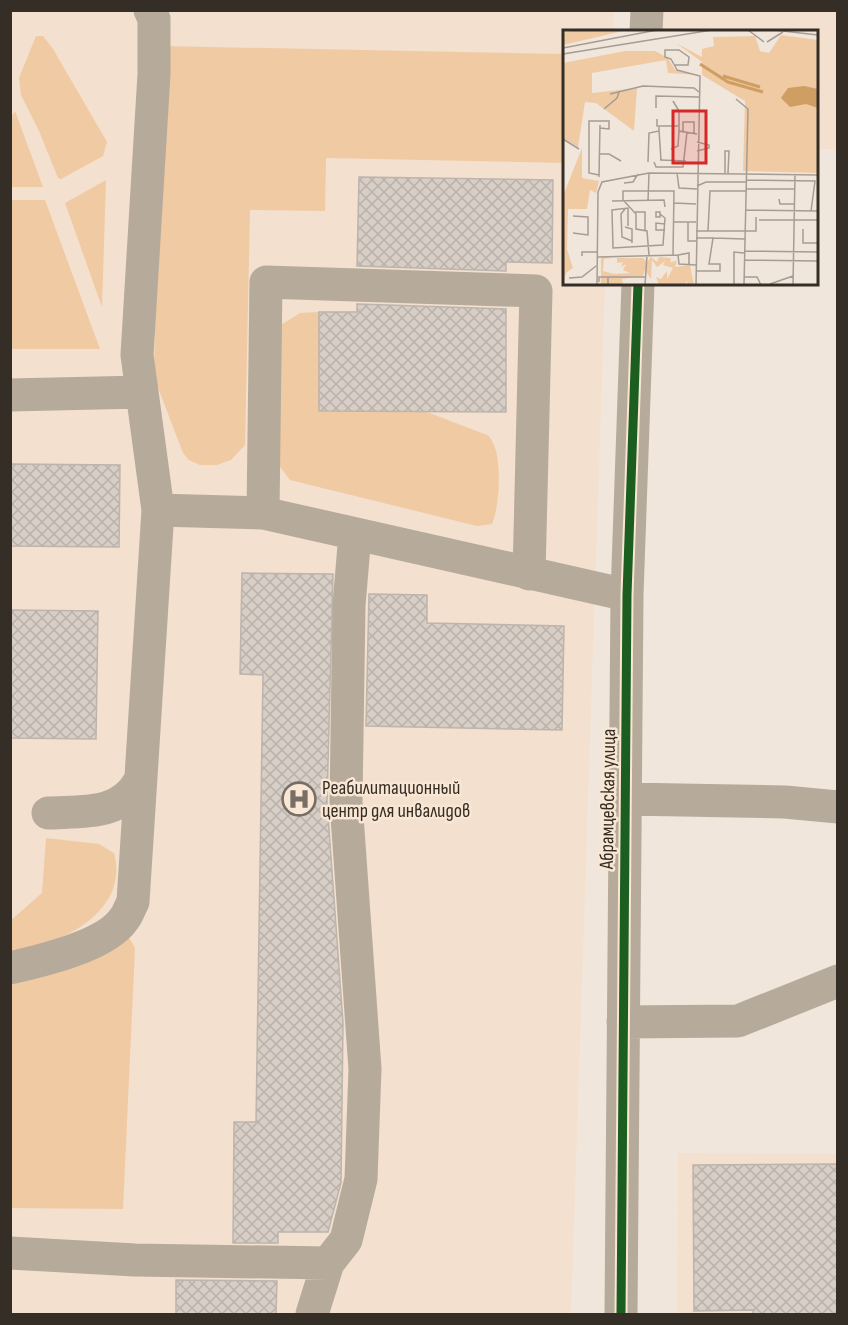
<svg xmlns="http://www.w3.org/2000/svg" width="848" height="1325" font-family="'Sofia Sans Condensed',sans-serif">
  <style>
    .built { fill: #f3e0ce }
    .green { fill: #f0caa3 }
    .building { fill: url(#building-cross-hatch); stroke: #bdb4ac; stroke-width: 1.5 }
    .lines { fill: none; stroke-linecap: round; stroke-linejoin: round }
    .minor { stroke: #b6aa9b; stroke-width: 33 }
    .cycleway-casing { stroke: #f9e6d3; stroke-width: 13 }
    .cycleway { stroke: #1b5e20; stroke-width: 9 }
    .labels { text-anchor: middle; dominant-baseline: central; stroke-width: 5; stroke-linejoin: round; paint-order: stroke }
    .poi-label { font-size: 20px; fill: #352e27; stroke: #f9e6d3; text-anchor: start }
    .street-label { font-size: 20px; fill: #352e27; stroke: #f9e6d3 }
    .inset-river { fill: none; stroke: #cf9e63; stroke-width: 3 }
    .inset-road { fill: none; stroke: #a69c93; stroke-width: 1.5 }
    .view { fill: #d62828; fill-opacity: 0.15; stroke: #d62828; stroke-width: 3 }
    .inset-edge { fill: none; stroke: #352e27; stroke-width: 3 }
  </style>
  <defs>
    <pattern id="building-cross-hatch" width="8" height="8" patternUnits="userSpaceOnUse" patternTransform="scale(1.5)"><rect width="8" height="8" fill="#d7cec6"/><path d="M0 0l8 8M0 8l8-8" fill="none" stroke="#b9b1aa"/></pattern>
  </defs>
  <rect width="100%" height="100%" fill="#f1e6db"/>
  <path class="built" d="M10 11H614L613 31 564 32V284H605L571 1314H11Z
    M658 11H837V149H817L816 32H658Z
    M678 1153 837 1154V1314H677Z"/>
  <path class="green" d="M36 36H43L53 49 107 142 103 156 61 179 58 178 39 131 21 95 19 78Z
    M160 46 564 54V163L326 158 325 211 250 210 245 445 231 460 217 465H200L189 460 183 453 154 377Z
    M15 111 43 187H11V117Z
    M106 180 102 307 65 203Z
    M11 200H45L100 349H11Z
    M319 312V411L427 412 487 435C504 447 500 506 492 524L477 526 290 480 275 460 281 325 300 313Z
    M46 838 99 844 114 853C130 912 60 946 11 951L10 921 42 893Z
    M127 934 135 948 123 1209 11 1208V979Z"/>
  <path class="building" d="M359 177 553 180 552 263 506 262V271L357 266Z
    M357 304 506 309V412L319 411V312H357Z
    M10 464 120 465 119 547 10 546Z
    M242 573 333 574 327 802 343 1023 341 1183 328 1232H278V1243H233L234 1122H256L263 675 240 674Z
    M369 594 427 595V623L564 626 562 730 366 726Z
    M10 610 98 611 96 739 10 738Z
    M837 1164V1314H753V1310L694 1311 693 1165Z
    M176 1280 277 1281 276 1314H176Z"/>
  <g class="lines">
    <path class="minor" d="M150 10 154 19V74L137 355 158 510 263 513 627 595
      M646 32 647 10
      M10 395 142 392
      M263 513 266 282 536 291 529 574
      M626 799 785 802 838 807
      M48 813C82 811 120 816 139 782
      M10 968C41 961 106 946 124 919 128 914 130 907 133 902L158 510
      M623 1022 738 1021 838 981
      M10 1253 135 1260 328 1263
      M312 1314 328 1263 346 1240 361 1179 365 1069 346 802 349 605 355 534
      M621 1314 627 595 638 284"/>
    <defs>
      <path id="cycleway" d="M621 1314 627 595 638 284"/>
    </defs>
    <use href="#cycleway" class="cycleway-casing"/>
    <use href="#cycleway" class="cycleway"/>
  </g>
  <defs>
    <symbol id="hospital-ring" viewBox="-11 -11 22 22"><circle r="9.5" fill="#f9e6d3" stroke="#776e66" stroke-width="1.5"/><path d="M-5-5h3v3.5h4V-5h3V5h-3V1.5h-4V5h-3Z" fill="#776e66"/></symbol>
  </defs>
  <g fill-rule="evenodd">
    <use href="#hospital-ring" x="280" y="780" width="38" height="38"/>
  </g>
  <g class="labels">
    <g class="poi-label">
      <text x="322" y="788">Реабилитационный<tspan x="322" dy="23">центр для инвалидов</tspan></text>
    </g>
    <g class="street-label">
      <text transform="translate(608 799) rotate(-89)">Абрамцевская улица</text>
    </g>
  </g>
  <g transform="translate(563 30)">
    <rect width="255" height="255" fill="#f1e6db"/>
    <path d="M13 0H64L0 15V3ZM218 5 255 10V143L180 141 182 71 139 45V32L113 13 139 27V19L151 16 150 7 192 6 197 21 206 23Z" fill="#f0caa3"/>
    <path d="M188 7 192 9 191 21 207 24 216 20 218 33 211 38 188 32 183 27 182 11 168 12 167 15 164 11H157L158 8ZM222 9 230 11 246 41 235 42 221 55 213 50 225 19ZM170 14 180 30 167 21 143 22 165 41 149 34 138 23 160 15 166 19ZM62 21H92L105 28 112 40 136 45 105 43 103 30 29 43V63L74 58 71 101 33 73 22 72 15 117 0 108V33ZM185 94 193 102 197 129 195 136 189 134 187 139H184ZM19 118V148L36 151 33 163 27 160 24 179H5L4 219 10 238 3 243 0 255V166ZM38 227 49 228 41 229 40 241 51 244 67 243 60 240 63 234 58 237 60 232 54 233V228H80L84 232 88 227 94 232 96 227 108 228 107 232 114 231 112 237 127 235 131 255H125L123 250V255H96L93 247 98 249 104 241V249L110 238 100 235 102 231 94 237 89 230 88 249 82 240 80 246 59 249 60 255H38Z" fill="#f0caa3"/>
    <path d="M169 18 177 28 166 34 165 41 142 22 156 23Z" fill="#f0caa3"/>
    <path d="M241 56 255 59V78L243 74 227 77 218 68 225 58Z" fill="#cf9e63"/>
    <path class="inset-river" d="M137 34 165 52 200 62M160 46 197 57"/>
    <path class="inset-road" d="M185 0 201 12M211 0 255 5M204 12 220 2M0 18 94 0M0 24 149 0M112 35H125L126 27 116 20H102V27L108 29 113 38 114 40 137 46 133 255M47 64 80 56 131 58 136 62M173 69 185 79 181 255M110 71 116 81V101L134 104M93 78V66L136 67M41 79 54 68 56 62M94 89V96H115M96 100 98 130M120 101V92H131V103M0 109 16 119M108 119 115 116 116 101M134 121 146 118V115L134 112M37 124H46L58 131M97 130 123 131M85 132 86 103 96 101V97M91 132 93 137H120L124 102M114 143 116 158 134 159M162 143V121H166L165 143M36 145 26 143V91H46V99L37 98M36 147 37 95M183 150 252 151 248 181M61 153 70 152 75 144M134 156 143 152H183M183 159H231M216 169 217 174H231M49 171 101 170 102 177M85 171 86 143M111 173 133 174M62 179 58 184 59 207 69 211M182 180 255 181M72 182H82V200M93 182H97V187H93ZM196 190H255M111 192H133M125 192V211H133M65 196V178L49 180 50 218 100 215 102 188 97 184M62 197 69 199V213M240 199V213H255M102 200H93V193L102 194M133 201H193V187M145 201 147 161H183M10 203 25 205V187L10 186M133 208H150L146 234H157V241H133M150 208 182 209M182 221 255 222M86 225 84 201 73 199V184L60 170V161H111L110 225M115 225 126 223V235M19 226V222H35M35 227 115 225 116 234 133 235M181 230 255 231M45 247H82M181 247H194L198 255M6 248 19 247 33 236M36 252V247H45V255M207 254 230 246M34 255 35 162 39 152 86 143 255 145M82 255 84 225M171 255V222L181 223M230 255 232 144"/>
    <path class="view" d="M110 81H143V133H110Z"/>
    <rect width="255" height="255" class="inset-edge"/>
  </g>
  <rect width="848" height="1325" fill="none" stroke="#352e27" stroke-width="24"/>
</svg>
